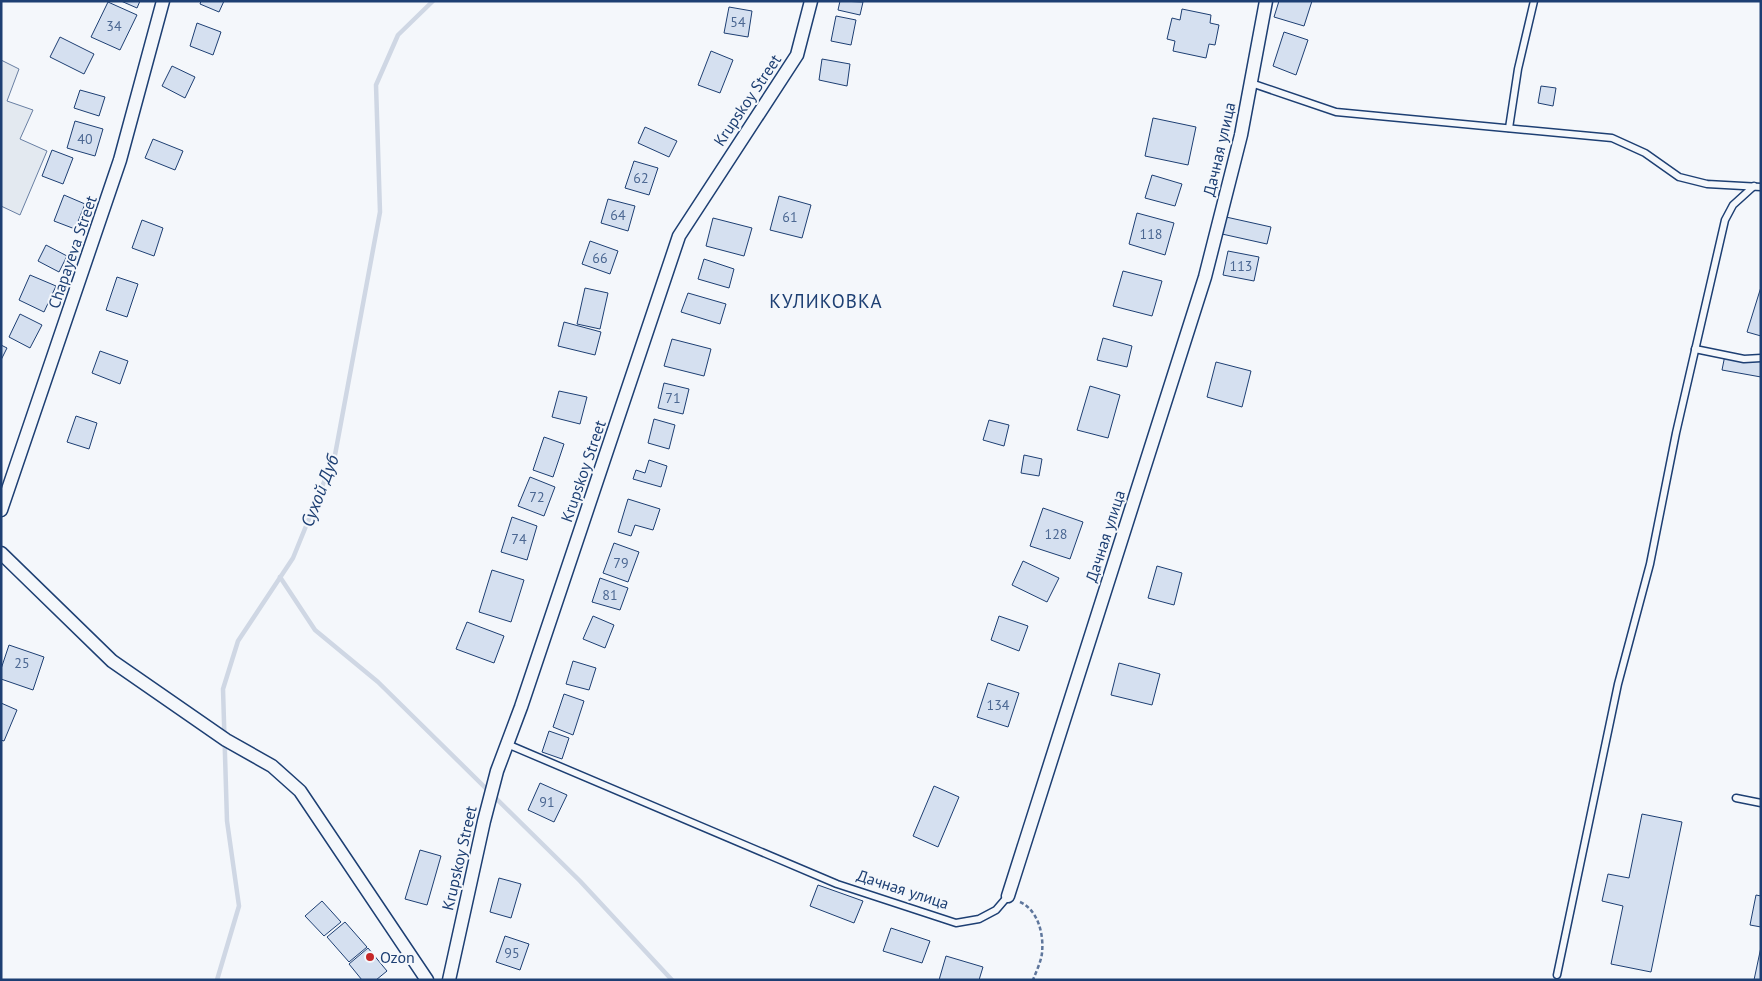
<svg xmlns="http://www.w3.org/2000/svg" width="1762" height="981" font-family="'PT Sans',sans-serif">
  <style>
    .green { fill: #e3e9f0; stroke: #687fa3 }
    .lines { fill: none; stroke-linecap: round; stroke-linejoin: round }
    .stream { stroke: #cfd7e4; stroke-width: 4.5 }
    .building { fill: #d5e0f0; stroke: #1d3f73 }
    .service-casing { stroke: #1d3f73; stroke-width: 9 }
    .minor-casing { stroke: #1d3f73; stroke-width: 15 }
    .path { stroke: #5e769c; stroke-width: 2.5; stroke-dasharray: 4 2.5; stroke-linecap: butt }
    .service { stroke: #f4f7fb; stroke-width: 6 }
    .minor { stroke: #f4f7fb; stroke-width: 12 }
    .poi-dot { fill: #c62828; stroke: #f4f7fb; stroke-width: 2 }
    .labels { text-anchor: middle; stroke-width: 4; stroke-linejoin: round; paint-order: stroke }
    .number-label { font-size: 14px; fill: #4b6792 }
    .street-label { font-size: 16px; fill: #1d3f73; stroke: #f4f7fb }
    .poi-label { font-size: 16px; fill: #1d3f73; stroke: #f4f7fb; text-anchor: start }
    .water-label { font-size: 18px; font-style: italic; fill: #1d3f73; stroke: #f4f7fb }
    .quarter-label { font-size: 19px; letter-spacing: 1px; fill: #1d3f73; stroke: #f4f7fb }
  </style>
  <rect width="100%" height="100%" fill="#f4f7fb"/>
  <polygon class="green" points="1,60 19,69 7,101 33,110 20,139 47,151 20,215 1,206"/>
  <g class="lines">
    <g class="stream">
      <polyline points="280,577 315,630 378,682 580,881 672,980"/>
      <polyline points="217,980 239,906 227,821 223,689 238,641 293,558 335,455 380,212 376,85 398,35 433,1"/>
    </g>
  </g>
  <g class="building">
    <polygon points="121,1 140,1 137,8"/>
    <polygon points="201,1 224,1 219,12 200,4"/>
    <polygon points="840,1 863,2 860,15 838,10"/>
    <polygon points="1279,1 1312,1 1304,26 1274,17"/>
    <polygon points="108,2 137,15 120,50 91,37"/>
    <polygon points="729,7 752,11 748,37 724,33"/>
    <polygon points="1182,9 1211,15 1210,23 1219,25 1215,45 1209,44 1206,58 1173,51 1175,41 1167,39 1172,18 1180,20"/>
    <polygon points="836,16 856,20 851,45 831,41"/>
    <polygon points="197,23 221,32 213,55 190,46"/>
    <polygon points="1284,32 1308,40 1296,75 1273,66"/>
    <polygon points="60,37 94,54 84,74 50,57"/>
    <polygon points="711,51 733,60 720,93 698,85"/>
    <polygon points="822,59 850,64 847,86 819,80"/>
    <polygon points="172,66 195,77 185,98 162,86"/>
    <polygon points="1541,86 1556,88 1553,106 1538,103"/>
    <polygon points="80,90 105,97 99,116 74,108"/>
    <polygon points="1153,118 1196,127 1188,165 1145,156"/>
    <polygon points="75,121 103,129 95,156 67,148"/>
    <polygon points="645,127 677,141 669,157 638,143"/>
    <polygon points="153,139 183,151 175,170 145,158"/>
    <polygon points="52,150 73,158 63,184 42,176"/>
    <polygon points="634,161 658,168 649,195 625,188"/>
    <polygon points="1152,175 1182,184 1175,206 1145,198"/>
    <polygon points="64,195 85,204 75,229 54,221"/>
    <polygon points="779,196 811,205 802,238 770,230"/>
    <polygon points="608,199 635,206 628,231 601,223"/>
    <polygon points="1137,213 1174,223 1165,255 1129,244"/>
    <polygon points="1226,217 1271,227 1267,244 1222,234"/>
    <polygon points="713,218 752,228 744,256 706,246"/>
    <polygon points="142,220 163,228 154,256 132,248"/>
    <polygon points="590,241 618,251 610,274 582,264"/>
    <polygon points="46,245 67,256 59,272 38,261"/>
    <polygon points="1228,251 1259,257 1254,281 1223,275"/>
    <polygon points="704,259 734,269 729,288 698,279"/>
    <polygon points="1123,271 1162,281 1152,316 1113,306"/>
    <polygon points="30,275 56,286 44,312 19,300"/>
    <polygon points="117,277 138,284 127,317 106,310"/>
    <polygon points="1761,287 1761,336 1747,332"/>
    <polygon points="585,288 608,293 600,329 577,324"/>
    <polygon points="688,293 726,304 720,324 681,312"/>
    <polygon points="20,314 42,325 30,348 9,337"/>
    <polygon points="564,322 601,332 595,355 558,346"/>
    <polygon points="1103,338 1132,346 1127,367 1097,360"/>
    <polygon points="672,339 711,349 704,376 664,366"/>
    <polygon points="1,345 7,348 1,360"/>
    <polygon points="100,351 128,361 120,384 92,373"/>
    <polygon points="1725,355 1761,361 1761,377 1722,370"/>
    <polygon points="1216,362 1251,371 1242,407 1207,397"/>
    <polygon points="664,383 689,389 683,414 658,408"/>
    <polygon points="1090,386 1120,395 1108,438 1077,430"/>
    <polygon points="559,391 587,397 580,424 552,417"/>
    <polygon points="76,416 97,423 89,449 67,442"/>
    <polygon points="654,419 675,425 669,449 648,443"/>
    <polygon points="989,420 1009,425 1004,446 983,440"/>
    <polygon points="544,437 564,444 553,477 533,470"/>
    <polygon points="1024,455 1042,459 1039,476 1021,473"/>
    <polygon points="649,460 667,466 661,487 633,479 636,470 645,473"/>
    <polygon points="530,477 555,487 544,516 518,506"/>
    <polygon points="628,499 660,509 653,530 635,525 631,536 618,532"/>
    <polygon points="1043,508 1083,522 1070,559 1030,546"/>
    <polygon points="512,517 537,526 527,560 501,552"/>
    <polygon points="614,543 639,552 628,582 603,573"/>
    <polygon points="1023,561 1059,578 1047,602 1012,585"/>
    <polygon points="1157,566 1182,573 1174,605 1148,598"/>
    <polygon points="492,570 524,580 511,622 479,612"/>
    <polygon points="600,578 628,588 620,610 592,602"/>
    <polygon points="593,616 614,625 605,648 583,639"/>
    <polygon points="999,616 1028,626 1019,651 991,640"/>
    <polygon points="467,622 504,636 494,663 456,649"/>
    <polygon points="9,645 44,657 33,690 1,679 1,669"/>
    <polygon points="573,661 596,668 589,690 566,684"/>
    <polygon points="1119,663 1160,674 1152,705 1111,695"/>
    <polygon points="988,683 1019,693 1008,727 977,717"/>
    <polygon points="564,694 584,701 573,735 553,727"/>
    <polygon points="1,703 17,710 4,741 1,740"/>
    <polygon points="549,731 569,738 562,759 542,752"/>
    <polygon points="540,783 567,795 554,822 528,810"/>
    <polygon points="934,786 959,797 938,847 913,836"/>
    <polygon points="1642,814 1682,822 1651,972 1611,964 1623,906 1602,901 1608,874 1629,878"/>
    <polygon points="420,850 441,856 427,905 405,899"/>
    <polygon points="499,878 521,884 511,918 490,912"/>
    <polygon points="818,885 863,901 854,923 810,906"/>
    <polygon points="1756,895 1761,896 1761,927 1750,925"/>
    <polygon points="322,901 341,922 324,936 305,916"/>
    <polygon points="345,922 367,947 349,962 327,937"/>
    <polygon points="891,928 930,941 922,963 883,951"/>
    <polygon points="505,936 529,944 520,970 496,962"/>
    <polygon points="1761,947 1761,980 1754,980"/>
    <polygon points="368,948 387,971 376,980 362,980 349,964"/>
    <polygon points="946,956 983,967 979,980 939,980"/>
  </g>
  <g class="lines">
    <defs>
      <g id="service">
        <polyline points="1251,83 1336,112 1612,138 1645,153 1679,177 1707,184 1761,187"/>
        <polyline points="1509,128 1518,69 1534,1"/>
        <polyline points="1695,349 1744,359 1761,358"/>
        <polyline points="507,744 837,884 956,923 979,919 996,910 1008,896"/>
        <polyline points="1736,798 1761,803"/>
        <polyline points="1557,975 1618,684 1650,564 1676,433 1725,220 1733,205 1754,186"/>
      </g>
      <g id="minor">
        <polyline points="1,510 120,160 163,1"/>
        <polyline points="1,553 112,661 226,740 272,766 300,791 427,980"/>
        <polyline points="1008,896 1205,277 1241,135 1266,1"/>
        <polyline points="449,980 484,821 497,771 521,707 679,236 797,55 811,1"/>
      </g>
    </defs>
    <use href="#service" class="service-casing"/>
    <use href="#minor" class="minor-casing"/>
    <path class="path" d="M1020 902C1038 910 1044 934 1042 953 1041 962 1036 972 1033 980"/>
    <use href="#service" class="service"/>
    <use href="#minor" class="minor"/>
  </g>
  <circle class="poi-dot" cx="370" cy="957" r="5"/>
  <g class="labels">
    <g class="number-label">
      <text x="738" y="27">54</text>
      <text x="114" y="31">34</text>
      <text x="85" y="144">40</text>
      <text x="641" y="183">62</text>
      <text x="618" y="220">64</text>
      <text x="790" y="222">61</text>
      <text x="1151" y="239">118</text>
      <text x="600" y="263">66</text>
      <text x="1241" y="271">113</text>
      <text x="673" y="403">71</text>
      <text x="537" y="502">72</text>
      <text x="1056" y="539">128</text>
      <text x="519" y="544">74</text>
      <text x="621" y="568">79</text>
      <text x="610" y="600">81</text>
      <text x="22" y="668">25</text>
      <text x="998" y="710">134</text>
      <text x="547" y="807">91</text>
      <text x="512" y="958">95</text>
    </g>
    <g class="street-label">
      <text transform="translate(747 100) rotate(-56)" y="6">Krupskoy Street</text>
      <text transform="translate(1219 149) rotate(-77)" y="6">Дачная улица</text>
      <text transform="translate(72 252) rotate(-71)" y="6">Chapayeva Street</text>
      <text transform="translate(583 471) rotate(-71)" y="6">Krupskoy Street</text>
      <text transform="translate(1105 536) rotate(-72)" y="6">Дачная улица</text>
      <text transform="translate(459 858) rotate(-77)" y="6">Krupskoy Street</text>
      <text transform="translate(903 889) rotate(18)" y="6">Дачная улица</text>
    </g>
    <g class="poi-label">
      <text x="380" y="963">Ozon</text>
    </g>
    <g class="water-label">
      <text transform="translate(320 491) rotate(-69)" y="6">Сухой Дуб</text>
    </g>
    <g class="quarter-label">
      <text x="826" y="308">КУЛИКОВКА</text>
    </g>
  </g>
  <rect width="1762" height="981" fill="none" stroke="#1d3f73" stroke-width="5"/>
</svg>
